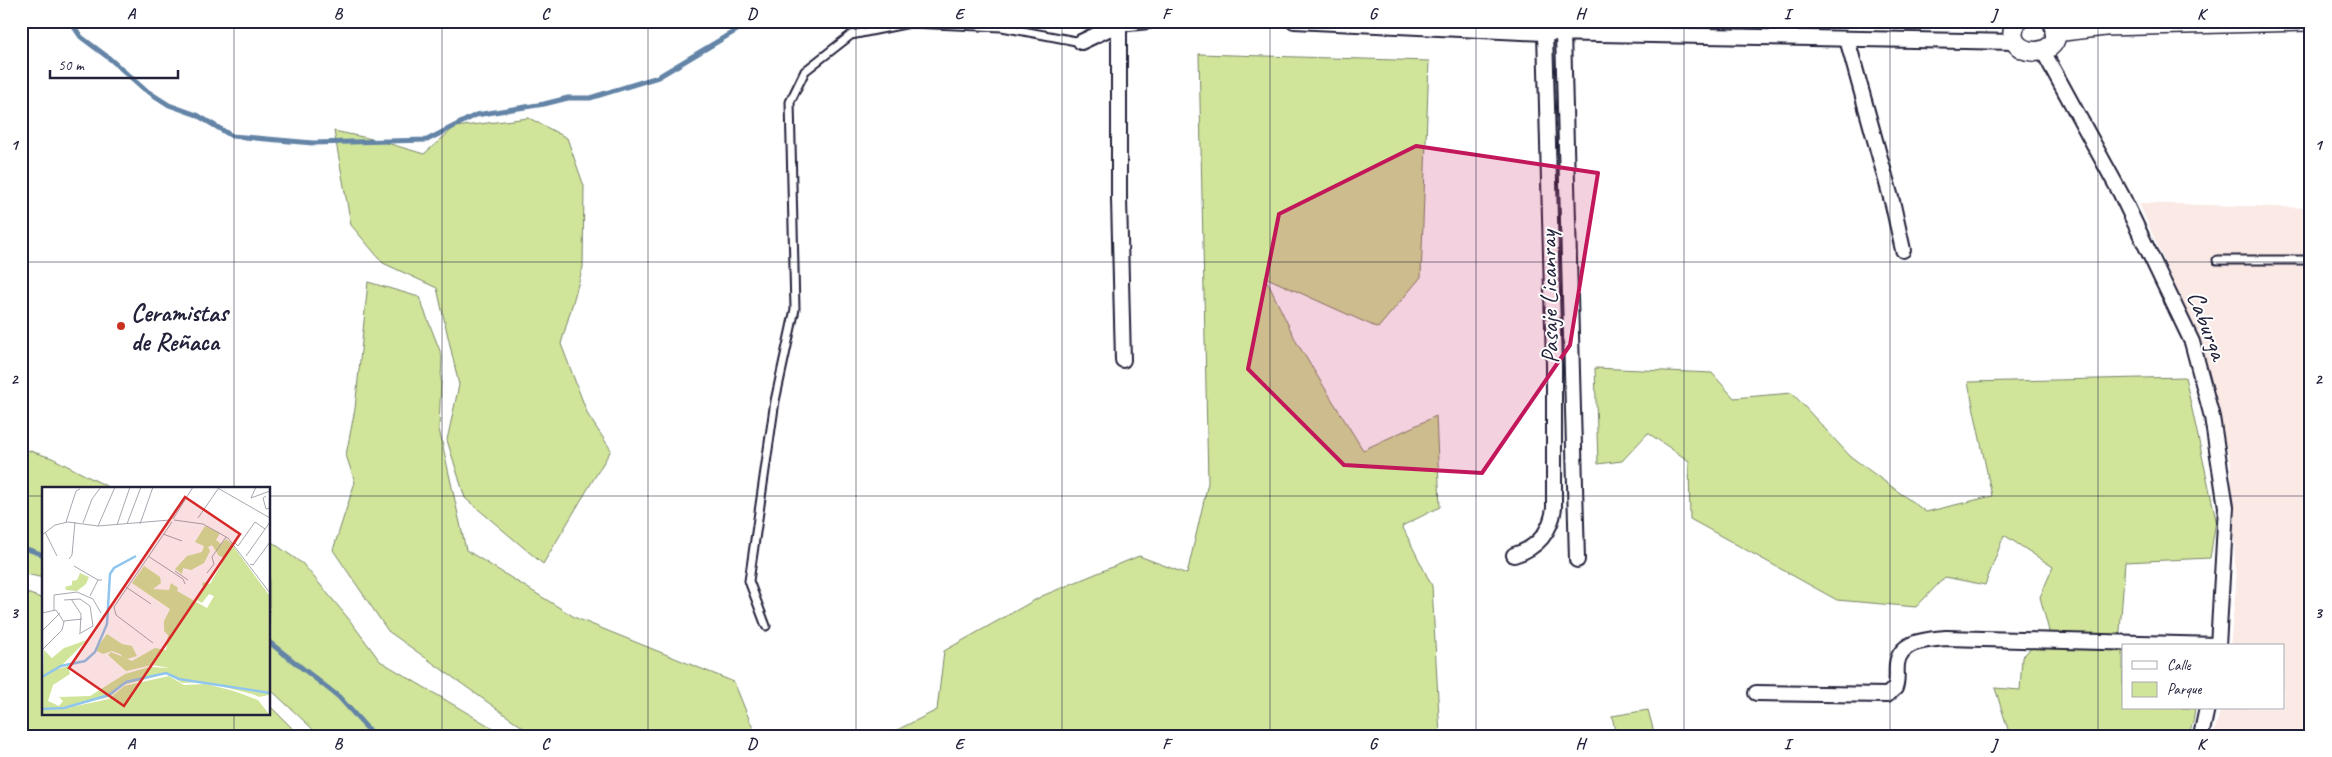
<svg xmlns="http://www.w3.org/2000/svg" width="2332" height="757" font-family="Caveat,sans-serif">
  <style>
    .built { fill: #fae9e5 }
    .green { fill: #d0e59a; stroke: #79846a }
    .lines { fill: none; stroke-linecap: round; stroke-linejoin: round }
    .stream { stroke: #6484a6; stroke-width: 5 }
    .lane-casing { stroke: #22223b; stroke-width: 11 }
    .street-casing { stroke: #22223b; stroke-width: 18 }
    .secondary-casing { stroke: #22223b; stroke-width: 22 }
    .lane { stroke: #fff; stroke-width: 7 }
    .street { stroke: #fff; stroke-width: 14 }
    .secondary { stroke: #fff; stroke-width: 19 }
    .marked { fill: #c2185b; fill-opacity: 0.2; stroke: #c2185b; stroke-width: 4; stroke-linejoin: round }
    .grid { fill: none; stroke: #22223b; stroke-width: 1; stroke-opacity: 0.55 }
    .poi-dot { fill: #c8321e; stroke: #fff; stroke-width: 2 }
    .labels { text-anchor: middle; stroke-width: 4; stroke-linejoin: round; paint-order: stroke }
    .street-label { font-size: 25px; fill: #22223b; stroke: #fff }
    .poi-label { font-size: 25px; font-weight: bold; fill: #22223b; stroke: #fff; text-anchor: start }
    .inset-river { fill: none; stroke: #90c5ee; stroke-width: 2.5 }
    .inset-road { fill: none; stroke: #a7a7b1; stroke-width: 1 }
    .view { fill: #d62828; fill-opacity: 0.15; stroke: #d62828; stroke-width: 2.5 }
    .inset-edge { fill: none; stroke: #22223b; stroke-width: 2.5 }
    .neatline { fill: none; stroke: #22223b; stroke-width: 2 }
    .grid-label { font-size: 16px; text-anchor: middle; font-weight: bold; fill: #22223b }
  </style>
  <rect width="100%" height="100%" fill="#fff"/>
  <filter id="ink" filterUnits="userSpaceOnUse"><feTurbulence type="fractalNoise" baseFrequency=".02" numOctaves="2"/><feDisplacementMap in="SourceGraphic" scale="10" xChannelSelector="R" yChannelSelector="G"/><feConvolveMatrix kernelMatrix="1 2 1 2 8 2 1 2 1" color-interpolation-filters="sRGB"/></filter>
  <g filter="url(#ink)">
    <polygon class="built" points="2139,203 2311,208 2311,736 2213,736 2221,708 2283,708 2283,646 2230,646 2236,588 2231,463 2194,329"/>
    <g class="green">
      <polygon points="1199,54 1429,61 1421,277 1378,328 1265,277 1297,343 1363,450 1436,416 1440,507 1402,526 1432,586 1440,736 885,736 937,710 944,651 1042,596 1139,556 1187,574 1208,483"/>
      <polygon points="529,118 567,138 584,186 583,267 561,344 588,415 611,450 543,564 465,498 447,440 459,385 437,288 383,263 351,225 334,131 377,140 424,154 455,127"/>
      <polygon points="368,282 419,297 442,356 439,429 466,550 576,618 734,682 756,736 535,736 388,631 333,550 355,482 346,455 355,409"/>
      <polygon points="1595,368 1712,373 1734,398 1792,393 1850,456 1926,512 1992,496 1968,382 2185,377 2216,520 2210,558 2125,562 2119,644 2123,646 2123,708 2195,708 2193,722 2188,736 2010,736 1995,688 2020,690 2022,657 2049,631 2040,597 2053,567 2004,535 1985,585 1945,577 1916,607 1837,600 1690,519 1689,461 1648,433 1622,461 1598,464"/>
      <polygon points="21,448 52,458 110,488 44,488 44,578 21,573"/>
      <polygon points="269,540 303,564 348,618 380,661 506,736 320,736 269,688"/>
      <polygon points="21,591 44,599 44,713 269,713 269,705 300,736 21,736"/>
      <polygon points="1648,710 1655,736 1616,736 1612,716"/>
    </g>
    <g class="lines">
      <g class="stream">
        <polyline points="70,21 81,37 109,58 144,89 169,105 197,115 232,136 313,143 427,140 476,115 544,104 568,98 590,98 658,77 752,21"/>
        <polyline points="21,547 44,555"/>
        <polyline points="269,642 339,697 374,736"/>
      </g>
      <defs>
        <g id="lane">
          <polyline points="2217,260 2311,260"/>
          <polyline points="766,626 749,581 775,401 795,309 790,102 805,71 851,35 910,23 1002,27 1081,42"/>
        </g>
        <g id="street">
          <polyline points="1294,21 1545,33 2016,42"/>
          <polyline points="1119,24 1119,199 1123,360"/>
          <polyline points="1563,33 1577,560"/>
          <polyline points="1847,39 1893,205 1903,250"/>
          <polyline points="1081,42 1119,24 1149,21"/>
          <polyline points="2043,51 2121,194 2192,342 2212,417 2226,507 2218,646"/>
          <path d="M1514 555C1537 548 1551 532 1554 508V365L1545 33"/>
          <path d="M1756 693 1887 695 1895 688C1898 680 1896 672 1897 664 1900 640 1928 640 1946 638L2218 645"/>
          <polyline points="2201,736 2207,708"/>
        </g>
        <g id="secondary">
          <path d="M2017 21C1995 60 2073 63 2052 21"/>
          <polyline points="2055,32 2105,26 2307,21"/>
        </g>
      </defs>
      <use href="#lane" class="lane-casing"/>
      <use href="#street" class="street-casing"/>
      <use href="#secondary" class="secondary-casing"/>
      <use href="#lane" class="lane"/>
      <use href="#street" class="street"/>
      <use href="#secondary" class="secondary"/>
    </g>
  </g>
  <path class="marked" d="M1416 146 1598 173 1570 345 1482 473 1344 465 1248 369 1279 214Z"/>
  <path class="grid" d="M234 21V488M442 21V736M648 21V736M856 21V736M1062 21V736M1270 21V736M1476 21V736M1684 21V736M1890 21V736M2098 21V736M21 262H2311M21 496H44M269 496H2311M234 713V736"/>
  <circle class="poi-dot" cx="121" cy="326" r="5"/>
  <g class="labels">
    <g class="street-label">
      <text transform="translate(1548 297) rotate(-91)" y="9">Pasaje Licanray</text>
      <text transform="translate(2208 325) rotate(69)" y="9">Caburga</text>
    </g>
    <g class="poi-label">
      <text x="131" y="321">Ceramistas<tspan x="131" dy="29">de Reñaca</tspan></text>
    </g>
  </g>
  <g transform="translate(42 487)">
    <rect width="228" height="228" fill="#fff"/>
    <path d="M163 39 178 46 174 53 179 57 184 52 189 56 227 108V208L217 210 210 207 163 195 140 196 128 188 124 187 81 198 68 210 35 217 34 219 67 212 82 199 127 189 142 198 164 197 192 204 216 213 227 227H0L2 163 10 171 22 161 45 153 16 182 26 179 28 187 11 198 6 214 17 219 21 214 17 210 48 209 83 187 107 180 128 181 110 178 84 184 66 168 69 165 81 170 78 167 70 164 61 167 53 163 65 147 80 157 90 159 95 169 85 172 90 174 113 161 124 163 126 148 122 144V134L128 122 90 96 102 79 118 90 119 96 111 102 127 103 129 96 136 101 135 104 165 121 172 109 167 107 160 116 155 113 163 100 160 98 161 95 168 97 183 71 177 69 170 58 166 60 168 64 162 76 149 83 141 81 140 87 133 82 145 69 160 65 162 59 153 55ZM38 86 47 90 44 97 35 104 24 103 23 100 30 98V94L35 93Z" fill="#d0e59a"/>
    <path class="inset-river" d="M0 190 19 179 43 174 53 165 65 137 68 87 72 81 94 69M0 222 22 221 67 208 84 195 124 186 137 192 228 206"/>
    <path class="inset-road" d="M174 0 228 31M214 0 209 11 228 4M224 9 221 11 224 22 228 21M156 31 176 2M131 32 151 0M132 33 161 37 186 51 228 106M24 35 34 4 38 2M41 36 50 12 59 0M85 37 99 0M98 37 111 0M75 38 88 0M56 39 73 0M3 45 15 69M121 47 140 54M0 48 13 38 26 35 56 39 128 33M193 56 196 59 213 35 223 42M106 69 141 92 143 97M204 69 228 35M27 72 30 68 33 35M208 77 211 78 228 55M32 79 56 93M133 84 146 93M165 86 172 77 170 70 184 50M84 100 109 117M48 109 56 93H60M29 112 39 127 38 146M22 113 38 112 48 119 51 139 37 147M12 123V108L35 105 51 112 59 126M0 126 14 123 22 135 20 143 0 163M22 134 40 132M0 144 18 126M111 156 74 128 72 120 130 35"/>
    <path class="view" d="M143 10 198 47 82 219 27 181Z"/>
    <rect width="228" height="228" class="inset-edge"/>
  </g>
  <rect width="2332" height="757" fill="none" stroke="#fff" stroke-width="55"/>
  <rect x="2122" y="644" width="162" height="65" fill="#ffffff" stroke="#a7a7b1"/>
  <rect x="2132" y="661" width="25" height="8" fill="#ffffff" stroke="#a7a7b1"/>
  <text x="2167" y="670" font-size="15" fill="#22223b">Calle</text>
  <rect x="2132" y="682" width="25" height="15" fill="#d0e59a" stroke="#a7a7b1"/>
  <text x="2167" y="694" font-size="15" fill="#22223b">Parque</text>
  <path d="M50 70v8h128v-8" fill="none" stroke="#22223b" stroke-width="2.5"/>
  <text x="58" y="70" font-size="15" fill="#22223b" stroke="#ffffff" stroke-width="4" paint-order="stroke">50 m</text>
  <rect x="28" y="28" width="2276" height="702" class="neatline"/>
  <g class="grid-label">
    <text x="131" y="19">A</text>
    <text x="338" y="19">B</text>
    <text x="545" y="19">C</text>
    <text x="752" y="19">D</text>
    <text x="959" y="19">E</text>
    <text x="1166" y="19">F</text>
    <text x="1373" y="19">G</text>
    <text x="1580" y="19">H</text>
    <text x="1787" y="19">I</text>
    <text x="1994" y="19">J</text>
    <text x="2201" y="19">K</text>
    <text x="14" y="150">1</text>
    <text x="2318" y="150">1</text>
    <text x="14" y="384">2</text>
    <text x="2318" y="384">2</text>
    <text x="14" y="618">3</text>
    <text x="2318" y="618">3</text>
    <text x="131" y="749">A</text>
    <text x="338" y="749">B</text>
    <text x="545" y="749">C</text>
    <text x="752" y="749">D</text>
    <text x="959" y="749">E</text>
    <text x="1166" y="749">F</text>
    <text x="1373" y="749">G</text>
    <text x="1580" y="749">H</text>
    <text x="1787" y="749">I</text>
    <text x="1994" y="749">J</text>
    <text x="2201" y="749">K</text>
  </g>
</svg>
